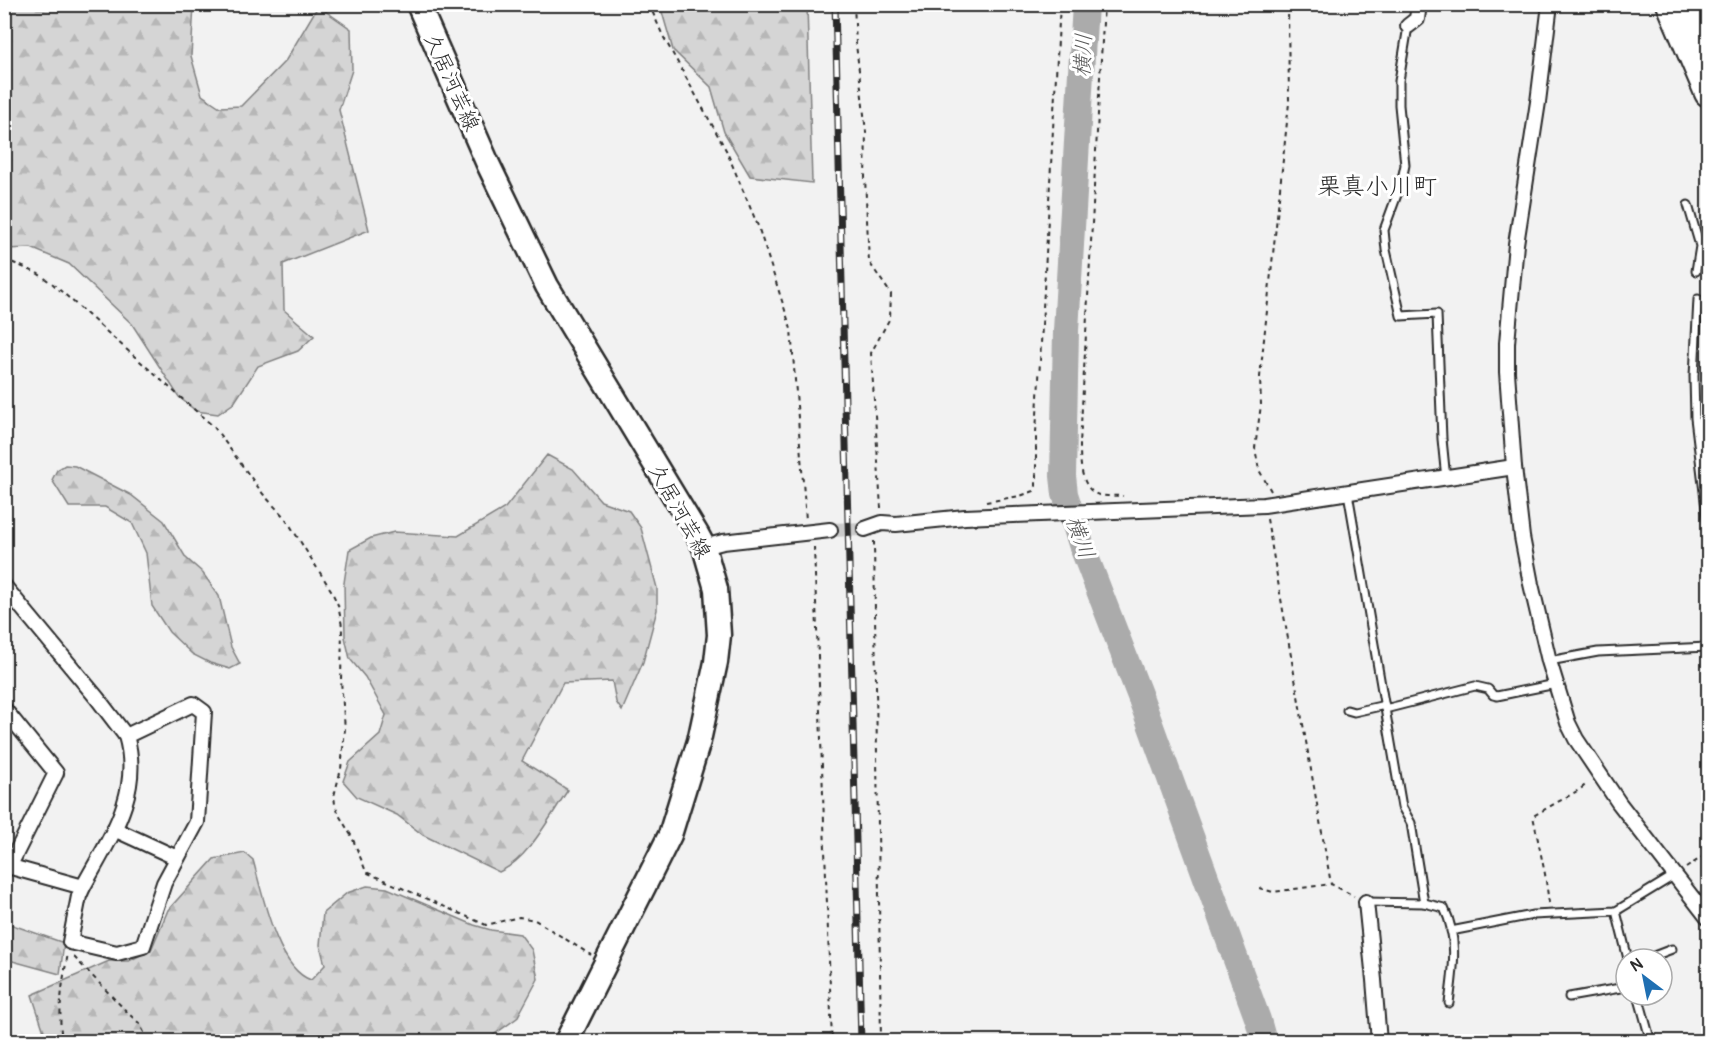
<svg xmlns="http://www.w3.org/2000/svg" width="1713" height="1046" font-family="Pangolin,'Klee One',sans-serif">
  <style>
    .forest { fill: url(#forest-firs); stroke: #808080; stroke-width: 1.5 }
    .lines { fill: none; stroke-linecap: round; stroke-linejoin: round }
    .river { stroke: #ababab; stroke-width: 26 }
    .street-tunnel { stroke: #cacaca; stroke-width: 14; stroke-dasharray: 14 7; stroke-linecap: butt }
    .lane-casing { stroke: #2b2b2b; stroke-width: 11 }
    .street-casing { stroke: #2b2b2b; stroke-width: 18 }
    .primary-casing { stroke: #2b2b2b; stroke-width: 27 }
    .highway-casing { stroke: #2b2b2b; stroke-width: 30 }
    .path { stroke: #2b2b2b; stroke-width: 2; stroke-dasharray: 4.5 4.5; stroke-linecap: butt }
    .lane { stroke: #fff; stroke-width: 7 }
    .street { stroke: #fff; stroke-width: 14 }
    .primary { stroke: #fff; stroke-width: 22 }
    .highway { stroke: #fff; stroke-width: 26 }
    .rail-casing { stroke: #2b2b2b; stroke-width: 7 }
    .rail { stroke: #fff; stroke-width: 4.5; stroke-dasharray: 14; stroke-linecap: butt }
    .labels { text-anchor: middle; stroke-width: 6; stroke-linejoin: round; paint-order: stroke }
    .street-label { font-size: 21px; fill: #2b2b2b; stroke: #fff }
    .water-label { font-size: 22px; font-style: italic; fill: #585858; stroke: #fff }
    .quarter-label { font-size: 24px; fill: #2b2b2b; stroke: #fff }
  </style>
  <defs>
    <pattern id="forest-firs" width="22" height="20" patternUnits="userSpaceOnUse" patternTransform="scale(1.5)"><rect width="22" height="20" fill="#d5d5d5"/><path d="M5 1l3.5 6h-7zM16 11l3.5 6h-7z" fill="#b7b7b7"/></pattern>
  </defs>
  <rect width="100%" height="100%" fill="#f2f2f2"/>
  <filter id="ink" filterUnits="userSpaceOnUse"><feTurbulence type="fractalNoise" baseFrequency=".0167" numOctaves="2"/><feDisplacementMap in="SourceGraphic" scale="12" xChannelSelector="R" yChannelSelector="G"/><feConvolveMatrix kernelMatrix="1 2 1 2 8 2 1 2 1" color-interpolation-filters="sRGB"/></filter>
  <g filter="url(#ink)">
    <g class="forest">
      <polygon points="5,4 194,5 191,56 202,95 220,107 241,106 286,60 318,6 351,29 352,70 339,110 369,230 283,264 284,310 314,336 298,351 258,366 234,403 218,414 196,411 179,397 132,324 69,264 31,248 5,249 4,65 9,60 5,40"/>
      <polygon points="660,5 807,5 812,183 750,176 724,132 711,87 673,50"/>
      <path d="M547 455 573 469 601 501 629 511 641 528 657 588V610L643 662 622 711 616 702 612 681 563 683 522 761 568 790C550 816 529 859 499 872L423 835 397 815 357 797 343 781 350 762 380 735 386 715 365 677 350 659 345 637 344 583 349 550 371 538 394 532 458 536 505 508Z"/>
      <polygon points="65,465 75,466 131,495 164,521 186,558 202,572 219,596 231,647 240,664 230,669 210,663 192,654 169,632 152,606 146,553 132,523 105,507 69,507 52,480 57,470"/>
      <path d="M245 853 253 860C262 892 277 969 311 980L325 965 320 945 323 913 347 893 367 886 387 888 474 925 491 930 520 934 532 950 538 979 517 1018 485 1041H47L32 995 109 961H129L151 950 168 910 214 859Z"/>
      <polygon points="4,922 64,943 60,974 5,959"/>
    </g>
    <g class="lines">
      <polyline class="river" points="1085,4 1066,331 1063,476 1065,494 1081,544 1141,699 1258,1020 1264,1042"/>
      <polyline class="street-tunnel" points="830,530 865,529"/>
      <defs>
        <g id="lane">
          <polyline points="1408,26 1399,81 1399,105 1405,165 1401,184 1384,230 1386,250 1401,316 1437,314 1442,439 1446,479"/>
          <polyline points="1688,205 1700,246 1696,271"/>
          <polyline points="1698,299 1694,376 1695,418 1708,525"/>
          <polyline points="1348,493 1402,807 1411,823 1424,903"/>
          <polyline points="1549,661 1598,652 1708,647"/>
          <polyline points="1385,709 1475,686 1488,689 1493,695 1497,696 1556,684"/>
          <polyline points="1347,710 1354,712 1385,705"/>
          <path d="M1366 902 1424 903 1444 908C1459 938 1453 972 1449 1003"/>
          <polyline points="1616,911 1628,959"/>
          <polyline points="1451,931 1533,915 1616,911 1675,875"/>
          <polyline points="1646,959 1672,949"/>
          <polyline points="1638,995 1651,1042"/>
          <polyline points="1569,997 1626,987"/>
          <polyline points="1480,1042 1480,1038"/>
        </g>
        <g id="street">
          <polyline points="1550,4 1538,102 1516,244 1507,343 1507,372 1514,467 1522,537 1531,584 1549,661 1568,723 1576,739 1619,803 1708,918"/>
          <polyline points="1408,26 1417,19 1419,4"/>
          <polyline points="865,529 882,523 896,524 965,517 1264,505 1514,467"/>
          <polyline points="704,547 723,542 830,530"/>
          <polyline points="4,586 97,698 126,736 193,704 204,712 197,822 164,883 143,946 117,953 70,942 79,896 83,887 4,865"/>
          <polyline points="4,709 56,773 9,867"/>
          <polyline points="114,829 177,858"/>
          <path d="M83 887C109 839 143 793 126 736"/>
          <polyline points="1366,902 1374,980 1379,1042"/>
        </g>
        <polyline id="primary" points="418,4 488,164 547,286 697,534 704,547 716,589 719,635 716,662 699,741 670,835 566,1042"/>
        <g id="highway">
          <polyline points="1670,4 1708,93"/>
          <polyline points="1694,4 1708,39"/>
        </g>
      </defs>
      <use href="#lane" class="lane-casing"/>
      <use href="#street" class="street-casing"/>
      <use href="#primary" class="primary-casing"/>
      <use href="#highway" class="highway-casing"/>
      <g class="path">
        <polyline points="649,4 663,36 726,150 758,226 791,329 806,520"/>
        <polyline points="854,4 856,44 866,132 865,177 869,262 891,294 890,318 871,353 881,508"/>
        <path d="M1104 4 1080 444C1080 460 1080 489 1099 495 1106 497 1116 495 1123 496"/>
        <polyline points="4,259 37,273 53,284 214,427 263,494 286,519 331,590 338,605 342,626 341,681 345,729 341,769 334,796 335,804 339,815 352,837 365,869 368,873 486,925 519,917 535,920 591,955"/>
        <polyline points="1271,491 1259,470 1255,448 1261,405 1260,377 1289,103 1288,4"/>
        <polyline points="986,502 1020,496 1034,491 1036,486 1036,433 1060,4"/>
        <polyline points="1267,519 1331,884 1354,896"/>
        <polyline points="874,541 881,1042"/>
        <polyline points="814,547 832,1042"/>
        <polyline points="1686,868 1708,853"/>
        <polyline points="1259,888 1273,892 1331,884"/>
        <polyline points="1549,903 1545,874 1533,816 1579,790 1588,783"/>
        <polyline points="74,957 130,1015 139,1023 149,1042"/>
        <path d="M62 1042C58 1012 62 982 68 954"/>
      </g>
      <use href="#lane" class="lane"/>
      <use href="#street" class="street"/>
      <use href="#primary" class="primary"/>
      <use href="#highway" class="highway"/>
      <defs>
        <polyline id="rail" points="835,4 861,1042"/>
      </defs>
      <use href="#rail" class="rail-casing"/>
      <use href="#rail" class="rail"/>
    </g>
  </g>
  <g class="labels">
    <g class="street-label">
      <text transform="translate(452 82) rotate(66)" y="7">久居河芸線</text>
      <text transform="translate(680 511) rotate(61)" y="7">久居河芸線</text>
    </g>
    <g class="water-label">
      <text transform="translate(1082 55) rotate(-87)" y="8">横川</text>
      <text transform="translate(1081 537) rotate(70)" y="8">横川</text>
    </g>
    <g class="quarter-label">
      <text x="1377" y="194">栗真小川町</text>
    </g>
  </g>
  <rect width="1713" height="1046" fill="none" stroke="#fff" stroke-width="24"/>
  <rect x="12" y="12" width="1689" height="1022" fill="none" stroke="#2b2b2b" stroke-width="2" filter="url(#ink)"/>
  <g transform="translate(1644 977) rotate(328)"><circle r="28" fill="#ffffff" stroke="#aaaaaa" stroke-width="1.5"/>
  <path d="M0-4.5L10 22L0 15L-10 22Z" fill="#1f6fb2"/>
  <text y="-9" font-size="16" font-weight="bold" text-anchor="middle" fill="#2b2b2b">N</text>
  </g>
</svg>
